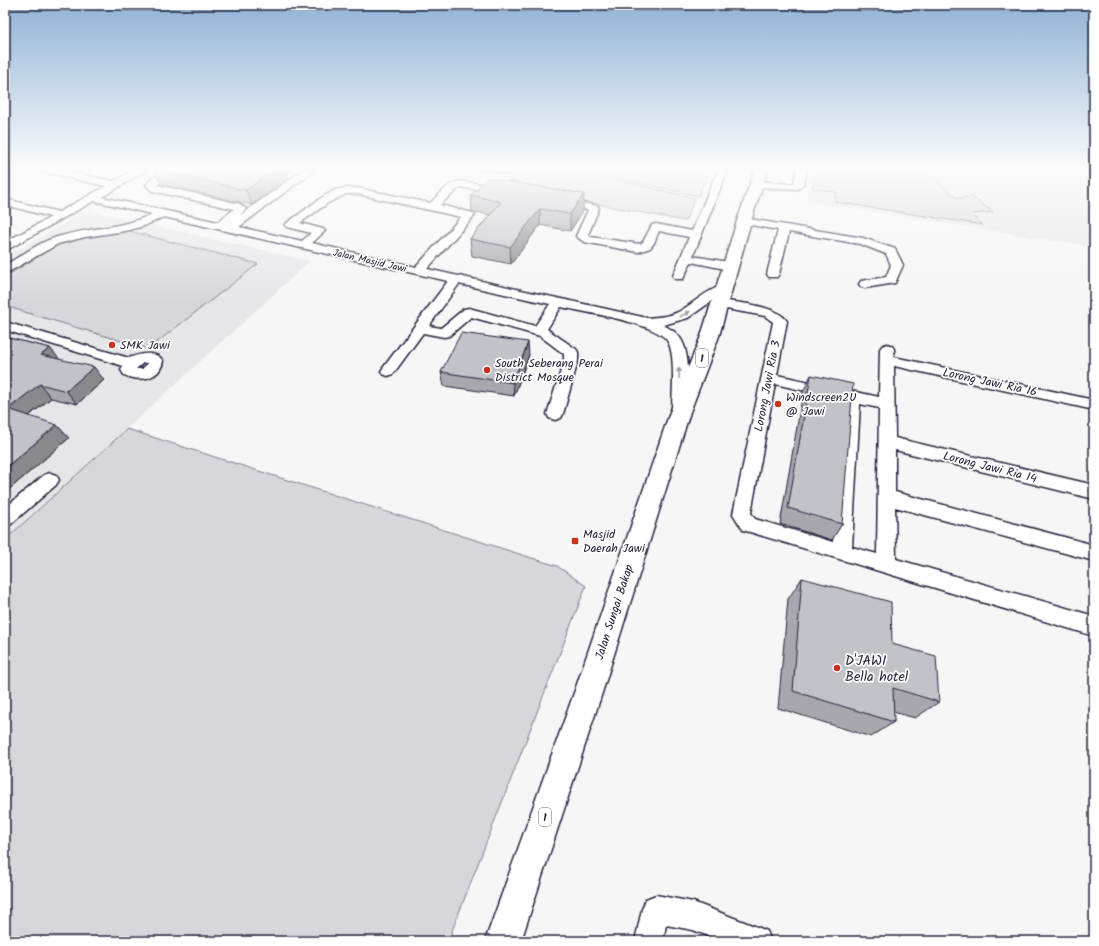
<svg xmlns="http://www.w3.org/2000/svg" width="1099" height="946" font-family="Kalam,sans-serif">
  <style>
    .built { fill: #e6e6e9 }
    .green { fill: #d7d7db; stroke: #7c7c8b }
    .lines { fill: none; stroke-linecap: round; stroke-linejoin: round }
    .minor-casing { stroke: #22223b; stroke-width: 3 }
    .highway-casing { stroke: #22223b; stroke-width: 3 }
    .minor { fill: #fff; fill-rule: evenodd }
    .highway { fill: #fff; fill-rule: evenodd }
    .wall { fill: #a7a7ad; stroke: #22223b }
    .shaded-wall { fill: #88888d; stroke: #22223b }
    .building { fill: #c2c2c9; stroke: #22223b }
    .oneway { fill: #9c9ca7 }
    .poi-dot { fill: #c8321e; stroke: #fff; stroke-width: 1.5 }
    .labels { text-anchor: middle; stroke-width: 3.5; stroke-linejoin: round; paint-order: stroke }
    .far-street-label { font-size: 10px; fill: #22223b; stroke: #fff }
    .shield { fill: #fff; stroke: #646476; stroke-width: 1 }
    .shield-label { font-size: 11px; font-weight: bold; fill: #22223b }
    .poi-label { font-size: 12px; fill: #22223b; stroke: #fff; text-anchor: start }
    .street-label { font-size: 12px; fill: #22223b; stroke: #fff }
    .near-poi-label { font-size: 14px; fill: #22223b; stroke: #fff; text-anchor: start }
  </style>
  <rect width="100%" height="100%" fill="#f6f6f7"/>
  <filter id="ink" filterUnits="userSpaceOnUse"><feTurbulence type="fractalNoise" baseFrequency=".025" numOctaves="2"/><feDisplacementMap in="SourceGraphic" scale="8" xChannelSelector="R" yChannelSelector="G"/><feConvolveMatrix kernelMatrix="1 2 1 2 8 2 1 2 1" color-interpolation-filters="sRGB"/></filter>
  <g filter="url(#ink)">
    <g class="built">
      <polygon points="812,169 1094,169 1094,247 806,201"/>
      <polygon points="87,210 310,261 5,540 5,257"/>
    </g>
    <g class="green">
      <polygon points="521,169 570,169 695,198 685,221 505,186"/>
      <polygon points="580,169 710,169 698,196"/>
      <polygon points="816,169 937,169 926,171 957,198 972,197 993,212 972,214 983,225 835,202 836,192 812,188"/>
      <polygon points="129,231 258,264 148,349 5,306 5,277 55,246 85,236"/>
      <polygon points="127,429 557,566 586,586 448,941 5,941 5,540"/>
    </g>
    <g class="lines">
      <defs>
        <g id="minor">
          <path d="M38 169H58L114 181 136 169H149L102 197 218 222 234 209 152 191 146 185C154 174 167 169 181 169L157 185 240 204 246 209 239 216 304 169H316L239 227 302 241 311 233 287 227 285 225 287 223 321 198 335 190 346 188H357L430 203 450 184 459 181 501 187 505 188 506 190 505 192 501 193 460 187 440 205 473 213 475 215 427 269 647 318C658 317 668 317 678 312 691 306 714 283 728 286L729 289 688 318 663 325C671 329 678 333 682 341 691 358 688 392 688 412L686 416 680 418 674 416 672 412C672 395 676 356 668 342 659 323 583 312 561 307L547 329 576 349 578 352V361L563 414 561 418 555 420 549 418 547 414 564 361V354L540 336 471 317 449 336 444 337 423 333 393 374 388 376 383 374 381 371 383 368 448 281 164 217 144 226 125 231 85 237 58 244 5 274V265C20 257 35 245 51 239 84 227 119 230 152 214L94 201 5 251V242L51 217 5 205V199L59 212 106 186 43 172ZM346 194H357L461 217 416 267 312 243 325 231 323 229 300 223 328 203ZM459 284 550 304 535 326 469 308 464 309 441 328 429 326Z"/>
          <polygon points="718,169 728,169 693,256 734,263 736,266 734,269 730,270 691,262 683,279 675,279 673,276 689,237 659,231 654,243 650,248 638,252 584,242 576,236 588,210 560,205 555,202 560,199 598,206 599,208 588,235 591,237 640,244 643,242 652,225 656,224 692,231"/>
          <polygon points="797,169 807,169 804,183 798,189 757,187 752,184 757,181 792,184 794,182"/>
          <polygon points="744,218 863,238 895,249 903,265 895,283 865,288 861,287 859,284 861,281 886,277 891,265 886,254 860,244 789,232 779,274 777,277 769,277 767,274 778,230 740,223 738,221"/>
          <path d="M720 300C738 303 776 305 787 321L777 375 879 397 880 349 882 346 887 344 892 346 894 349V357L1094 400V410L894 366 895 438 1094 485V499L895 450V492L1094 545V561L895 507 896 559 1094 616V636L743 530 733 514 773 322 765 316 715 307 713 304 715 301ZM775 384 845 400 833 542 755 519 751 513ZM860 404 879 408 877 554 852 547Z"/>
          <path d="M5 322 129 358C139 354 156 350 163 361 160 380 138 382 124 375L121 370 123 366 5 330ZM143 363H148L142 369H136Z"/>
          <polygon points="50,473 56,475 59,480 56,485 11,524 5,526 5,508 44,475"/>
          <polygon points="656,895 693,902 757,927 767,931 771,941 722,941 693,930 666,925 663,941 635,941 642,909 646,899"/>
        </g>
        <polygon id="highway" points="755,169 768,169 751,221 719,336 690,412 602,693 521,941 485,941 574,693 670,412 701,336 737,221"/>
      </defs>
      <use href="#minor" class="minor-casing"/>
      <use href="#highway" class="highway-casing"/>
      <use href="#minor" class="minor"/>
      <use href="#highway" class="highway"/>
    </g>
    <g class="wall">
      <polygon points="153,169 284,176 286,180 252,205 161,184"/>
      <polygon points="415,169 424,169 422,171"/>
      <polygon points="474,169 516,169 509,176"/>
      <polygon points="471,195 583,211 570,231 540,225 511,264 472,256 470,239 490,215 472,211"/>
      <polygon points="5,337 50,348 58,359 104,380 77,404 51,398 29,416 69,438 5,493"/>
      <polygon points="529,355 514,396 444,386 441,372"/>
      <polygon points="811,375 842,524 832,540 780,524 803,392"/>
      <polygon points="802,578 892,644 939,702 915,718 893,712 894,722 871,737 778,708 788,599"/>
    </g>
    <g class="shaded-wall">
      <polygon points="275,169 294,169 284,176 286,180 252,205 246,190"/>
      <polygon points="509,169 516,169 509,176"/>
      <polygon points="584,194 583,211 570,231 570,214"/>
      <polygon points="540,209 540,225 511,264 510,247"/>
      <polygon points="528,342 529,355 514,396 513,383"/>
      <polygon points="50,348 61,361 41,355"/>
      <polygon points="94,367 104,380 77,404 66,391"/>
      <polygon points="40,384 51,398 21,422 8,409"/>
      <polygon points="57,425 69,438 5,493 5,468"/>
    </g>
    <g class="building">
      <polygon points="153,169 275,169 246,190"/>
      <polygon points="487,178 584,194 570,214 540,209 510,247 470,239 501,202 471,195"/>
      <polygon points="461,333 528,342 513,383 441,372"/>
      <polygon points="5,337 50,348 41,355 94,367 66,391 40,384 8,409 57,425 5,468"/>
      <polygon points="811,375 853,384 842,524 788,508"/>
      <polygon points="802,578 891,602 892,644 936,656 939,702 893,688 894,722 793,691"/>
    </g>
    <defs><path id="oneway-solid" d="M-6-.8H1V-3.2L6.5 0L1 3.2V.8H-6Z"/></defs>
    <g class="oneway">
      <use href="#oneway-solid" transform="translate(685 314) rotate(-27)"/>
      <use href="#oneway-solid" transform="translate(679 373) rotate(-91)"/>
    </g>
  </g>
  <linearGradient id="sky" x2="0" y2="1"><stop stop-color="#91b2d4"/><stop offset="0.56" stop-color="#fbfbfb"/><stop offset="1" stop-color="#fbfbfb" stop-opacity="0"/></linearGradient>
  <rect width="1099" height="302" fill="url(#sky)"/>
  <g class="poi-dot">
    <circle cx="112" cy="345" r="4"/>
    <circle cx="487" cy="370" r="4"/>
    <circle cx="778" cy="404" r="4"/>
    <rect x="571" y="537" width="8" height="8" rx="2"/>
    <circle cx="837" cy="668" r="4"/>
  </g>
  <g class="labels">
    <g class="far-street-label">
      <text transform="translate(370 260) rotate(13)" y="4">Jalan Masjid Jawi</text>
    </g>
    <g class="shield">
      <rect x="696" y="349" width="12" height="18" rx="3"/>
      <rect x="539" y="808" width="12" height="18" rx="3"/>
    </g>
    <g class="shield-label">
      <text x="702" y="362">1</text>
      <text x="545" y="821">1</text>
    </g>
    <g class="poi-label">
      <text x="120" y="349">SMK Jawi</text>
      <text x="495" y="367">South Seberang Perai<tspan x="495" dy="14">District Mosque</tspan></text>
      <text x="786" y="401">Windscreen2U<tspan x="786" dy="14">@ Jawi</tspan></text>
      <text x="583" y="538">Masjid<tspan x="583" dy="14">Daerah Jawi</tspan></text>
    </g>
    <g class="street-label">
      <text transform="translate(990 382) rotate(12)" y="4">Lorong Jawi Ria 16</text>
      <text transform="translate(767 386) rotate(-79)" y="4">Lorong Jawi Ria 3</text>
      <text transform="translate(990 467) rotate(14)" y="4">Lorong Jawi Ria 14</text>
      <text transform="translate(614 612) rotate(-72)" y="4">Jalan Sungai Bakap</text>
    </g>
    <g class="near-poi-label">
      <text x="845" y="665">D'JAWI<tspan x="845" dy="16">Bella hotel</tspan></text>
    </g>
  </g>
  <rect width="1099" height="946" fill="none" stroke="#fff" stroke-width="20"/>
  <rect x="10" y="10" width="1079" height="926" fill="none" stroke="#22223b" stroke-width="1.5" filter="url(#ink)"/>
</svg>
